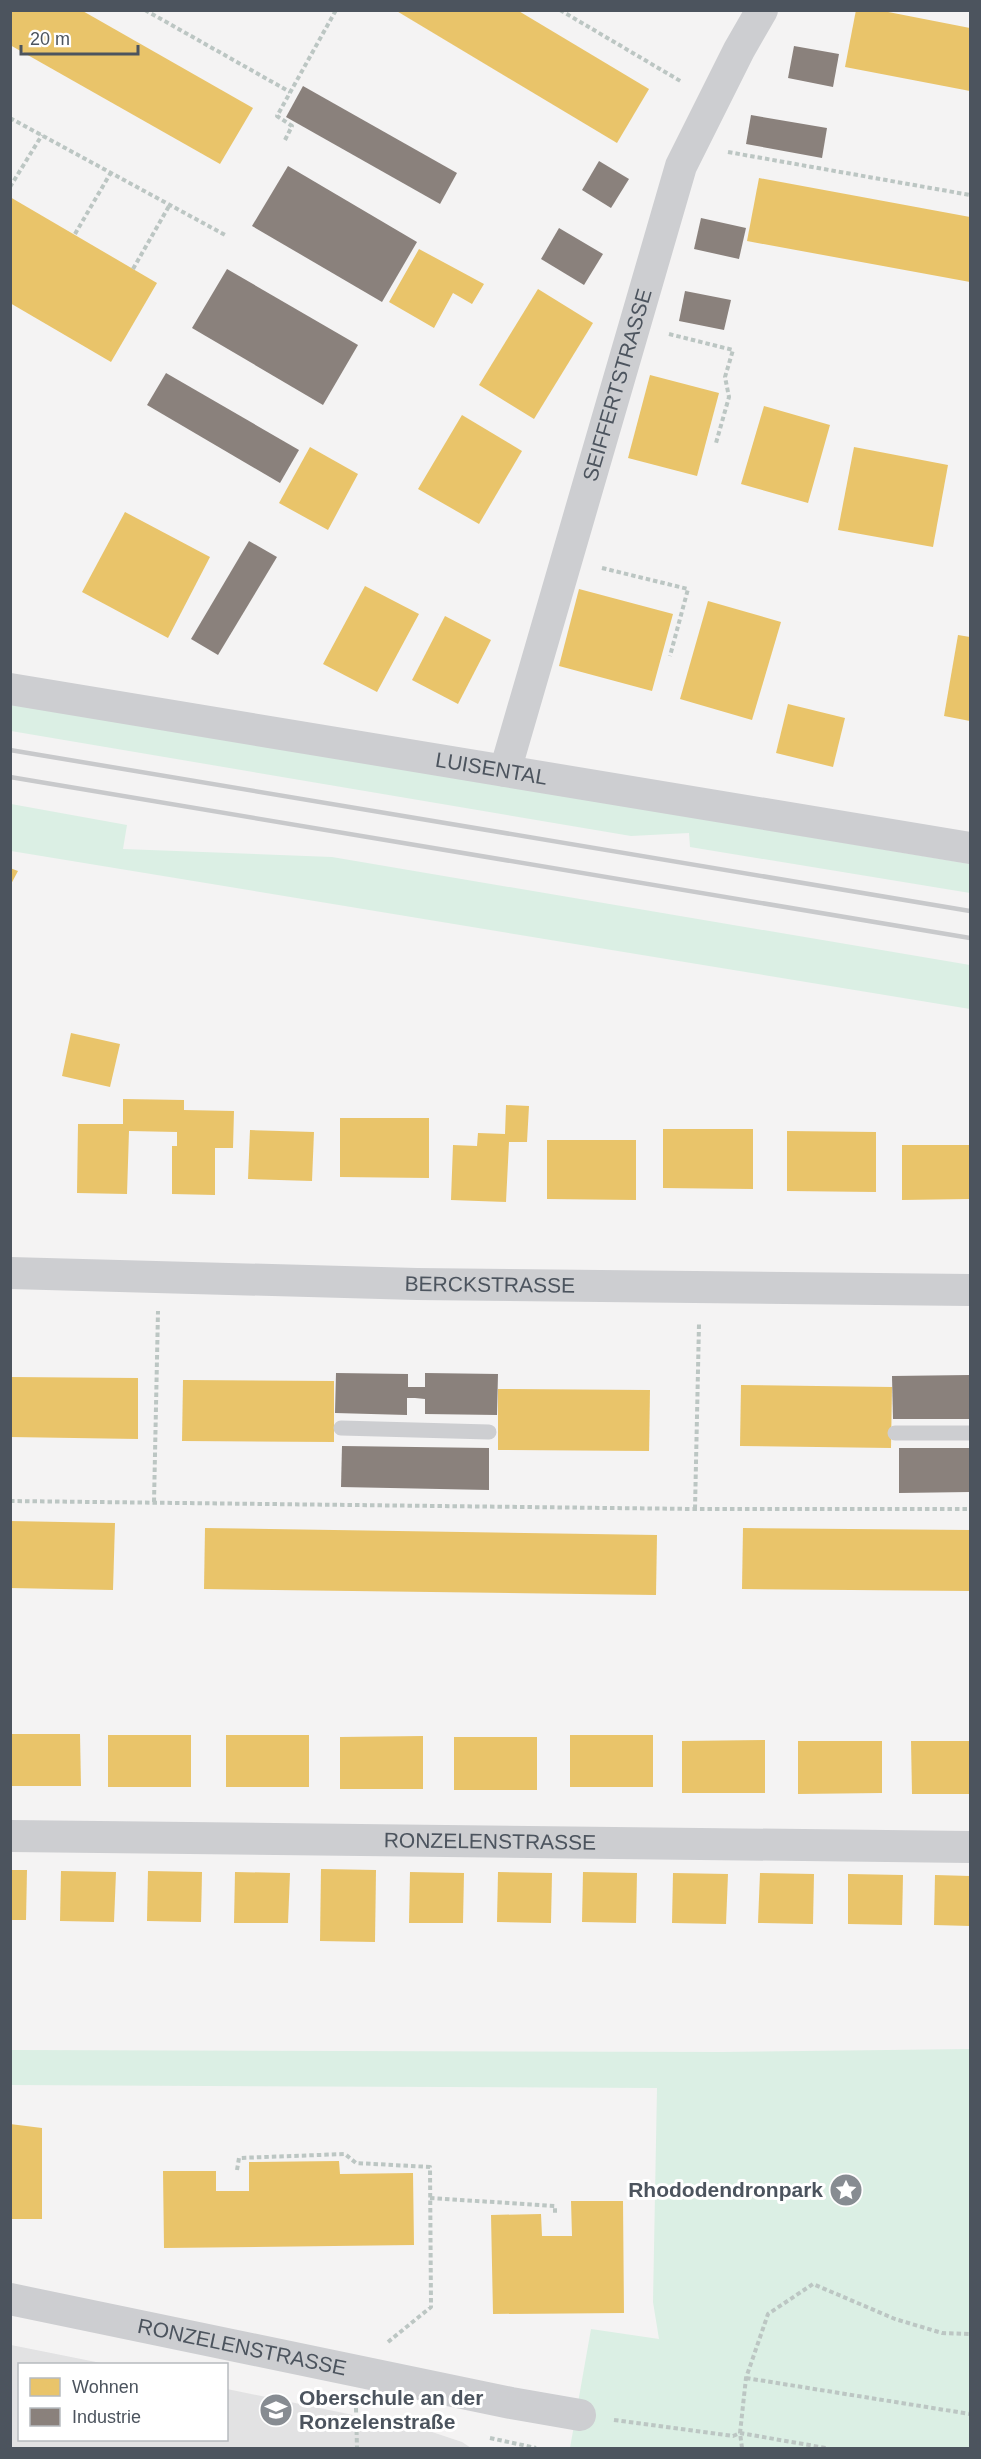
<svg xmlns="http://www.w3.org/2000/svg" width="981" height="2459" font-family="Helvetica,sans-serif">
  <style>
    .education { fill: #e2e2e3 }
    .green { fill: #dbefe4 }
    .homes { fill: #e9c46a }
    .industry { fill: #8a817c }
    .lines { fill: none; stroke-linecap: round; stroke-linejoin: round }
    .path { stroke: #bcc6c3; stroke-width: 4; stroke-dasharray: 4.5 3; stroke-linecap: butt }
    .lane { stroke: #cdced1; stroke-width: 15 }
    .street { stroke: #cdced1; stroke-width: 32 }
    .rail { stroke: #c8c9cb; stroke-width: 4.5 }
    .labels { text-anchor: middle; stroke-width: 6; stroke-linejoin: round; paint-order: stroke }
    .street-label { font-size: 21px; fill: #4c545e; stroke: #fff }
    .poi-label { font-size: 21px; font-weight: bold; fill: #4c545e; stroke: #fff; text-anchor: end }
  </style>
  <rect width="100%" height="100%" fill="#f4f3f3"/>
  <polygon class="education" points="11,2345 106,2364 20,2364 20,2440 226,2440 227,2389 426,2430 462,2442 471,2448 11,2448"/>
  <g class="green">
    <polygon points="10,703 970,864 970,893 690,847 689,833 631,836 11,731"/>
    <polygon points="11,804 127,825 123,849 332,857 970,965 970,1009 11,851"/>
    <polygon points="970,2049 970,2448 570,2448 591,2329 659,2339 653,2302 657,2088 11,2085 11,2050 722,2052"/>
  </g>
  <g class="homes">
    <polygon points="10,10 81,10 253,108 220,164 10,45"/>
    <polygon points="395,10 517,10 649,89 617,143"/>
    <polygon points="856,10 878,10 970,28 970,91 845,67"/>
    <polygon points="759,178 970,217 970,282 747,241"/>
    <polygon points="10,197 157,283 111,362 10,303"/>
    <polygon points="419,249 484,284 472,304 453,293 434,328 389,302"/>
    <polygon points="538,289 593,323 534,419 479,385"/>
    <polygon points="650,375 719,393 697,476 628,458"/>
    <polygon points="764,406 830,425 808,503 741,484"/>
    <polygon points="462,415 522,451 479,524 418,489"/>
    <polygon points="310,447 358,474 328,530 279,503"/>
    <polygon points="854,447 948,465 933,547 838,530"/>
    <polygon points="125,512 210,557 168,638 82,592"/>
    <polygon points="365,586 419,614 377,692 323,664"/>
    <polygon points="579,589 673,614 652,691 559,666"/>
    <polygon points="708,601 781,622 752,720 680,699"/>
    <polygon points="445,616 491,640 458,704 412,680"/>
    <polygon points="958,635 970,637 970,721 944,716"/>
    <polygon points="788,704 845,718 833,767 776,753"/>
    <polygon points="10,868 18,871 10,886"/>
    <polygon points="71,1033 120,1044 110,1087 62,1076"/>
    <polygon points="123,1099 184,1100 184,1110 234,1111 233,1148 215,1148 215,1195 172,1194 172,1146 177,1146 177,1132 129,1131 127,1194 77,1193 78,1124 123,1124"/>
    <polygon points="506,1105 529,1106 527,1142 509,1142 506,1202 451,1200 453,1145 477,1146 478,1133 505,1134"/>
    <polygon points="340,1118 429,1118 429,1178 340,1177"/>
    <polygon points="663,1129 753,1129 753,1189 663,1188"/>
    <polygon points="250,1130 314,1132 312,1181 248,1179"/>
    <polygon points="787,1131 876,1132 876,1192 787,1191"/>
    <polygon points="547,1140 636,1140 636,1200 547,1199"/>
    <polygon points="902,1145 970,1145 970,1199 902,1200"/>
    <polygon points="10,1377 138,1378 138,1439 10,1437"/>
    <polygon points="183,1380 334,1381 334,1442 182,1441"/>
    <polygon points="741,1385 892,1387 891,1448 740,1446"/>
    <polygon points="498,1389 650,1390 649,1451 498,1450"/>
    <polygon points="10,1521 115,1523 113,1590 10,1588"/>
    <polygon points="205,1528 657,1535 656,1595 204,1589"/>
    <polygon points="743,1528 970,1530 970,1591 742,1589"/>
    <polygon points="10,1734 80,1734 81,1786 10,1786"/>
    <rect x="108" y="1735" width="83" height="52"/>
    <rect x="226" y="1735" width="83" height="52"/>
    <rect x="570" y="1735" width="83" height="52"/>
    <polygon points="423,1736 423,1789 340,1789 340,1737"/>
    <rect x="454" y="1737" width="83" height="53"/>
    <polygon points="765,1740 765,1793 682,1793 682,1741"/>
    <polygon points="798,1741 882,1741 882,1793 798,1794"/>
    <polygon points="911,1741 970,1741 970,1794 912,1794"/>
    <polygon points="321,1869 376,1870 375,1942 320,1941"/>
    <polygon points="10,1870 27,1870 26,1920 10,1920"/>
    <polygon points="61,1871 116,1872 114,1922 60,1921"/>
    <polygon points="148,1871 202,1872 201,1922 147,1921"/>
    <polygon points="235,1872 290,1873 288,1923 234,1923"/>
    <polygon points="410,1872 464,1873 463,1923 409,1923"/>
    <polygon points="498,1872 552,1873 551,1923 497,1922"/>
    <polygon points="583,1872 637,1873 636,1923 582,1922"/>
    <polygon points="673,1873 728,1874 726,1924 672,1923"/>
    <polygon points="760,1873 814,1874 813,1924 758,1923"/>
    <polygon points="848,1874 903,1875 902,1925 848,1924"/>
    <polygon points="935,1875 970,1876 970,1926 934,1925"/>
    <polygon points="10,2124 42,2128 42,2219 10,2219"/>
    <polygon points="339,2161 340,2174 413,2173 414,2245 164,2248 163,2171 216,2171 216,2191 249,2191 249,2162"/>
    <polygon points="571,2201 623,2201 624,2313 493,2314 491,2215 541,2214 542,2236 572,2236"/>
  </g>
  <g class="industry">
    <polygon points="794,46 839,54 833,87 788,78"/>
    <polygon points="303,86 457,173 440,204 286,117"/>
    <polygon points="751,115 827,128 822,158 746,144"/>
    <polygon points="599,161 629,179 611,208 582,190"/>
    <polygon points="288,166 417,242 382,302 252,226"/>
    <polygon points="701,218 746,228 739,259 694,249"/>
    <polygon points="559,228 603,254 584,285 541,259"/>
    <polygon points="227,269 358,345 323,405 192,328"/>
    <polygon points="685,291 731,300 724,330 679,321"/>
    <polygon points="166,373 299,450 280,483 147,405"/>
    <polygon points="249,541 277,557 218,655 191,639"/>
    <polygon points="336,1373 408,1374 408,1387 425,1387 425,1373 498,1374 497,1415 425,1414 425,1399 415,1398 407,1398 407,1415 335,1413"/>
    <polygon points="970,1375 970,1419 893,1419 892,1376"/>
    <polygon points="342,1446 489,1448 489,1490 341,1487"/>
    <polygon points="899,1448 970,1448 970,1492 899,1493"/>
  </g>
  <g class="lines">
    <g class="path">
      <polyline points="145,10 290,92"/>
      <polyline points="560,10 682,82"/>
      <polyline points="10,118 227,236"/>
      <polyline points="285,140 292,126 277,116 336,10"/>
      <polyline points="728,152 970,195"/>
      <polyline points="10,187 42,135"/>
      <polyline points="75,234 110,174"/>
      <polyline points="133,269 169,206"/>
      <polyline points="669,334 733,350 725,377 729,397 716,443"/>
      <polyline points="602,568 688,589 670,656"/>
      <polyline points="10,1501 695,1509 970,1509"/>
      <polyline points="154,1502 158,1311"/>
      <polyline points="695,1509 699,1324"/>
      <polyline points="237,2170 239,2158 345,2154 356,2163 430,2167 431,2307 388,2342"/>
      <polyline points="430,2198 555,2206 555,2214"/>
      <polyline points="746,2378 970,2414"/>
      <polyline points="356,2408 357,2448"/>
      <polyline points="614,2420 733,2436 740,2433 826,2448"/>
      <polyline points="490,2438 536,2448"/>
      <polyline points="742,2448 740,2433 746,2378 768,2314 813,2284 895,2319 942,2333 970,2334"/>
    </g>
    <g class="lane">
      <polyline points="341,1428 489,1432"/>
      <polyline points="895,1433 970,1433"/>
    </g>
    <g class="street">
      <path id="s1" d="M10 689 970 848"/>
      <path id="s2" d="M505 771 681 166 739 50 762 10"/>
      <path id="s3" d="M10 1273 417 1284 970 1290"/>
      <path id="s4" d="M10 1836 970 1847"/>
      <path id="s5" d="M10 2299 511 2403 580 2415"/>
    </g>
    <g class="rail">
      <polyline points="10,750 970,911"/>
      <polyline points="10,777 970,938"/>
    </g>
  </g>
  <defs>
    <symbol id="sight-disc" viewBox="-11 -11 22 22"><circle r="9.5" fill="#878c92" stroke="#fff"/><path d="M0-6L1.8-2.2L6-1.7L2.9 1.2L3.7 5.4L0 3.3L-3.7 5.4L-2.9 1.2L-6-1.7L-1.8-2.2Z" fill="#fff"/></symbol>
    <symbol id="school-disc" viewBox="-11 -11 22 22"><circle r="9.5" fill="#878c92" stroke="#fff"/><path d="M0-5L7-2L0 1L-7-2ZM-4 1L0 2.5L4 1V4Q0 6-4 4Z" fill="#fff"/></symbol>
  </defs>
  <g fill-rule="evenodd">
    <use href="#sight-disc" x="827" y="2171" width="38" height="38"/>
    <use href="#school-disc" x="257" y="2391" width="38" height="38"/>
  </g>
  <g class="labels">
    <g class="street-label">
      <text dy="7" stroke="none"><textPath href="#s2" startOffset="402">SEIFFERTSTRASSE</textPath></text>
      <text dy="7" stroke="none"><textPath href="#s1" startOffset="488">LUISENTAL</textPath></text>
      <text dy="7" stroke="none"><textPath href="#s3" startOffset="480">BERCKSTRASSE</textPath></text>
      <text dy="7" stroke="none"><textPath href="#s4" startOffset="480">RONZELENSTRASSE</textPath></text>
      <text dy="7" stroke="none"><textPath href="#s5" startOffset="237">RONZELENSTRASSE</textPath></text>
    </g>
    <g class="poi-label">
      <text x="823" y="2197">Rhododendronpark</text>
      <text x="299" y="2405" text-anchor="start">Oberschule an der<tspan x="299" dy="24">Ronzelenstraße</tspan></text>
    </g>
  </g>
  <rect width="981" height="2459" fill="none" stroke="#4c545e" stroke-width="24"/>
  <rect x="18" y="2363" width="210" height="78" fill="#ffffff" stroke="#b7bbbf" stroke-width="1.5"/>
  <rect x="30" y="2378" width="30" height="18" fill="#e9c46a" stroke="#b7bbbf" stroke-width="1.5"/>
  <text x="72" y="2393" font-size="18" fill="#4c545e">Wohnen</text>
  <rect x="30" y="2408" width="30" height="18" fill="#8a817c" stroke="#b7bbbf" stroke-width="1.5"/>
  <text x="72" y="2423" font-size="18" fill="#4c545e">Industrie</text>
  <path d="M21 45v9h117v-9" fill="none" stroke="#4c545e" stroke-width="3"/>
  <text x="30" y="45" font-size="18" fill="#4c545e" stroke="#ffffff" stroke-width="4.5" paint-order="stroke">20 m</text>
</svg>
